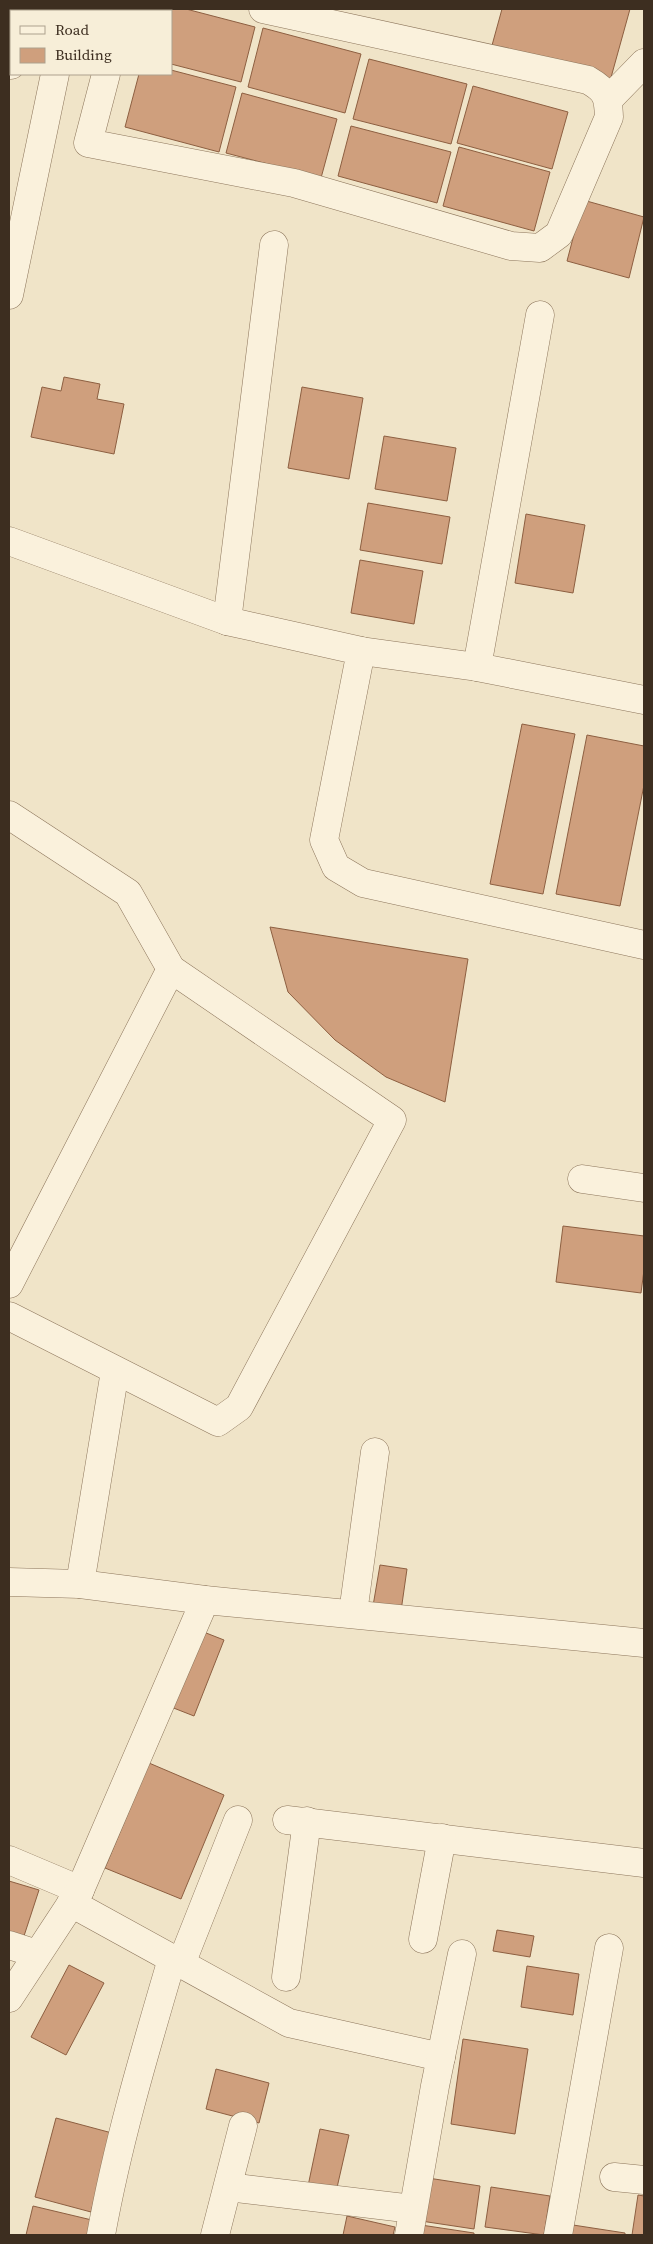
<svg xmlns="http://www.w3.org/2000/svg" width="653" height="2244" font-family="'Source Serif 4',serif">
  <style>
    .building { fill: #cf9f7d; stroke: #8d5f41 }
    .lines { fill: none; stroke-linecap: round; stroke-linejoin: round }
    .minor-casing { stroke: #8d765c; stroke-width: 29 }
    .minor { stroke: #faf1dc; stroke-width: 28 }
  </style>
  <rect width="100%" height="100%" fill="#f0e4c8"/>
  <g class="building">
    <polygon points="156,9 186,9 255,27 241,82 171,64 171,11 156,11"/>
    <polygon points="502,9 630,9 610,81 491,49"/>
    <polygon points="263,28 361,54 345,113 248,87"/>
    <polygon points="369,59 467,84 451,144 353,119"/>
    <polygon points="171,70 236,87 219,152 125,127 139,74 171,74"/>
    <polygon points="473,86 568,112 552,169 457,143"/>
    <polygon points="242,93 337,119 321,178 226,153"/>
    <polygon points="351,126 451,152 437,203 338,176"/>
    <polygon points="459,147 550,172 534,231 443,206"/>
    <polygon points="583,200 644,217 629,278 567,261"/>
    <polygon points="64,377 100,384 97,399 124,404 114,454 31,437 42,387 61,391"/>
    <polygon points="302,387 363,398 349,479 288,468"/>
    <polygon points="384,436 456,448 447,501 375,489"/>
    <polygon points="368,503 450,517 442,564 360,550"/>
    <polygon points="526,514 585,525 573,593 515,583"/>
    <polygon points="360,560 423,571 414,624 351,613"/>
    <polygon points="522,724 575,734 543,894 490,884"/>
    <polygon points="587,735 644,746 644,785 620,906 556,894"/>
    <polygon points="270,927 468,959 445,1102 386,1077 335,1040 288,992"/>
    <polygon points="563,1226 644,1236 644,1270 641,1293 556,1282"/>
    <polygon points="380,1565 407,1569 401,1611 373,1606"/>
    <polygon points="201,1631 224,1640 194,1716 171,1707"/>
    <polygon points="149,1763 224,1795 181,1899 105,1868"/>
    <polygon points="9,1881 39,1890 23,1939 9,1935"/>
    <polygon points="497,1930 534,1936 530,1957 493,1951"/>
    <polygon points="69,1965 104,1983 66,2055 31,2037"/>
    <polygon points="527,1966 579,1974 573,2015 521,2007"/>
    <polygon points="463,2039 528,2049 515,2134 451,2124"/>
    <polygon points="216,2069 269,2083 259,2123 206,2109"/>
    <polygon points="56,2118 112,2133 91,2212 35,2197"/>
    <polygon points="320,2129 349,2135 336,2192 308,2186"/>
    <polygon points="428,2178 480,2186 474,2229 421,2221"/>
    <polygon points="491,2187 550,2196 544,2235 485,2227"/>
    <polygon points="638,2195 644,2196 644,2235 632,2235"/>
    <polygon points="33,2206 96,2221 92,2235 26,2235"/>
    <polygon points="347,2216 395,2227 393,2235 343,2235"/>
    <polygon points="421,2225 474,2233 474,2235 420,2235"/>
    <polygon points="573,2225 625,2233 625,2235 571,2235"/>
  </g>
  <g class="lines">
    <defs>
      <g id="minor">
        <polyline points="73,11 73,9"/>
        <polyline points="123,11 124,9"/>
        <polyline points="9,64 11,65"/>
        <path d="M106 74 88 143 294 183 511 246 540 248 559 234 609 117C608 96 607 91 588 80L263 9"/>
        <polyline points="608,100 644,63"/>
        <polyline points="9,295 55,74"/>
        <polyline points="540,315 477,667 644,700"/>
        <polyline points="9,541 227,621 361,651 324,840 336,867 363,883 644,945"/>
        <polyline points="227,621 274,245"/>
        <polyline points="361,651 477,667"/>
        <polyline points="9,815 128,893 171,969 392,1120 239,1407 218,1422 9,1316"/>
        <polyline points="582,1179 644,1188"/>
        <polyline points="9,1284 171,969"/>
        <polyline points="9,1582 80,1584 205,1600 644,1643"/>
        <polyline points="80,1584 115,1371"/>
        <polyline points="353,1613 375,1452"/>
        <polyline points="287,1820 644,1863"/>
        <polyline points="9,1860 80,1890"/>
        <polyline points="71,1903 289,2023 441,2057"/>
        <polyline points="423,1939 442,1838"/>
        <polyline points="9,1945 37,1954"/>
        <polyline points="181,1964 238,1820"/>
        <polyline points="286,1977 307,1821"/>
        <polyline points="9,1998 80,1890 205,1600"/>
        <polyline points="614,2177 644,2180"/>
        <polyline points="228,2187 413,2209"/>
        <path d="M101 2235C118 2141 145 2051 172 1959"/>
        <polyline points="215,2235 243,2126"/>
        <polyline points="409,2235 435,2086 462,1954"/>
        <polyline points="558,2235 609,1948"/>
      </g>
    </defs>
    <use href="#minor" class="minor-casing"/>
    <use href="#minor" class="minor"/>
  </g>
  <rect width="653" height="2244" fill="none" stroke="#3d2e20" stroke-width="20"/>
  <rect x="10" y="10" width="162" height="65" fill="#f7eed8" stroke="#ada18e"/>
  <rect x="20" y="26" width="25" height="8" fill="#faf1dc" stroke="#ada18e"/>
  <text x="55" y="35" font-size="15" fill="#3d2e20">Road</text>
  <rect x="20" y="48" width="25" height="15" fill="#cf9f7d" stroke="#ada18e"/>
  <text x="55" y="60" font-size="15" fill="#3d2e20">Building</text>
</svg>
